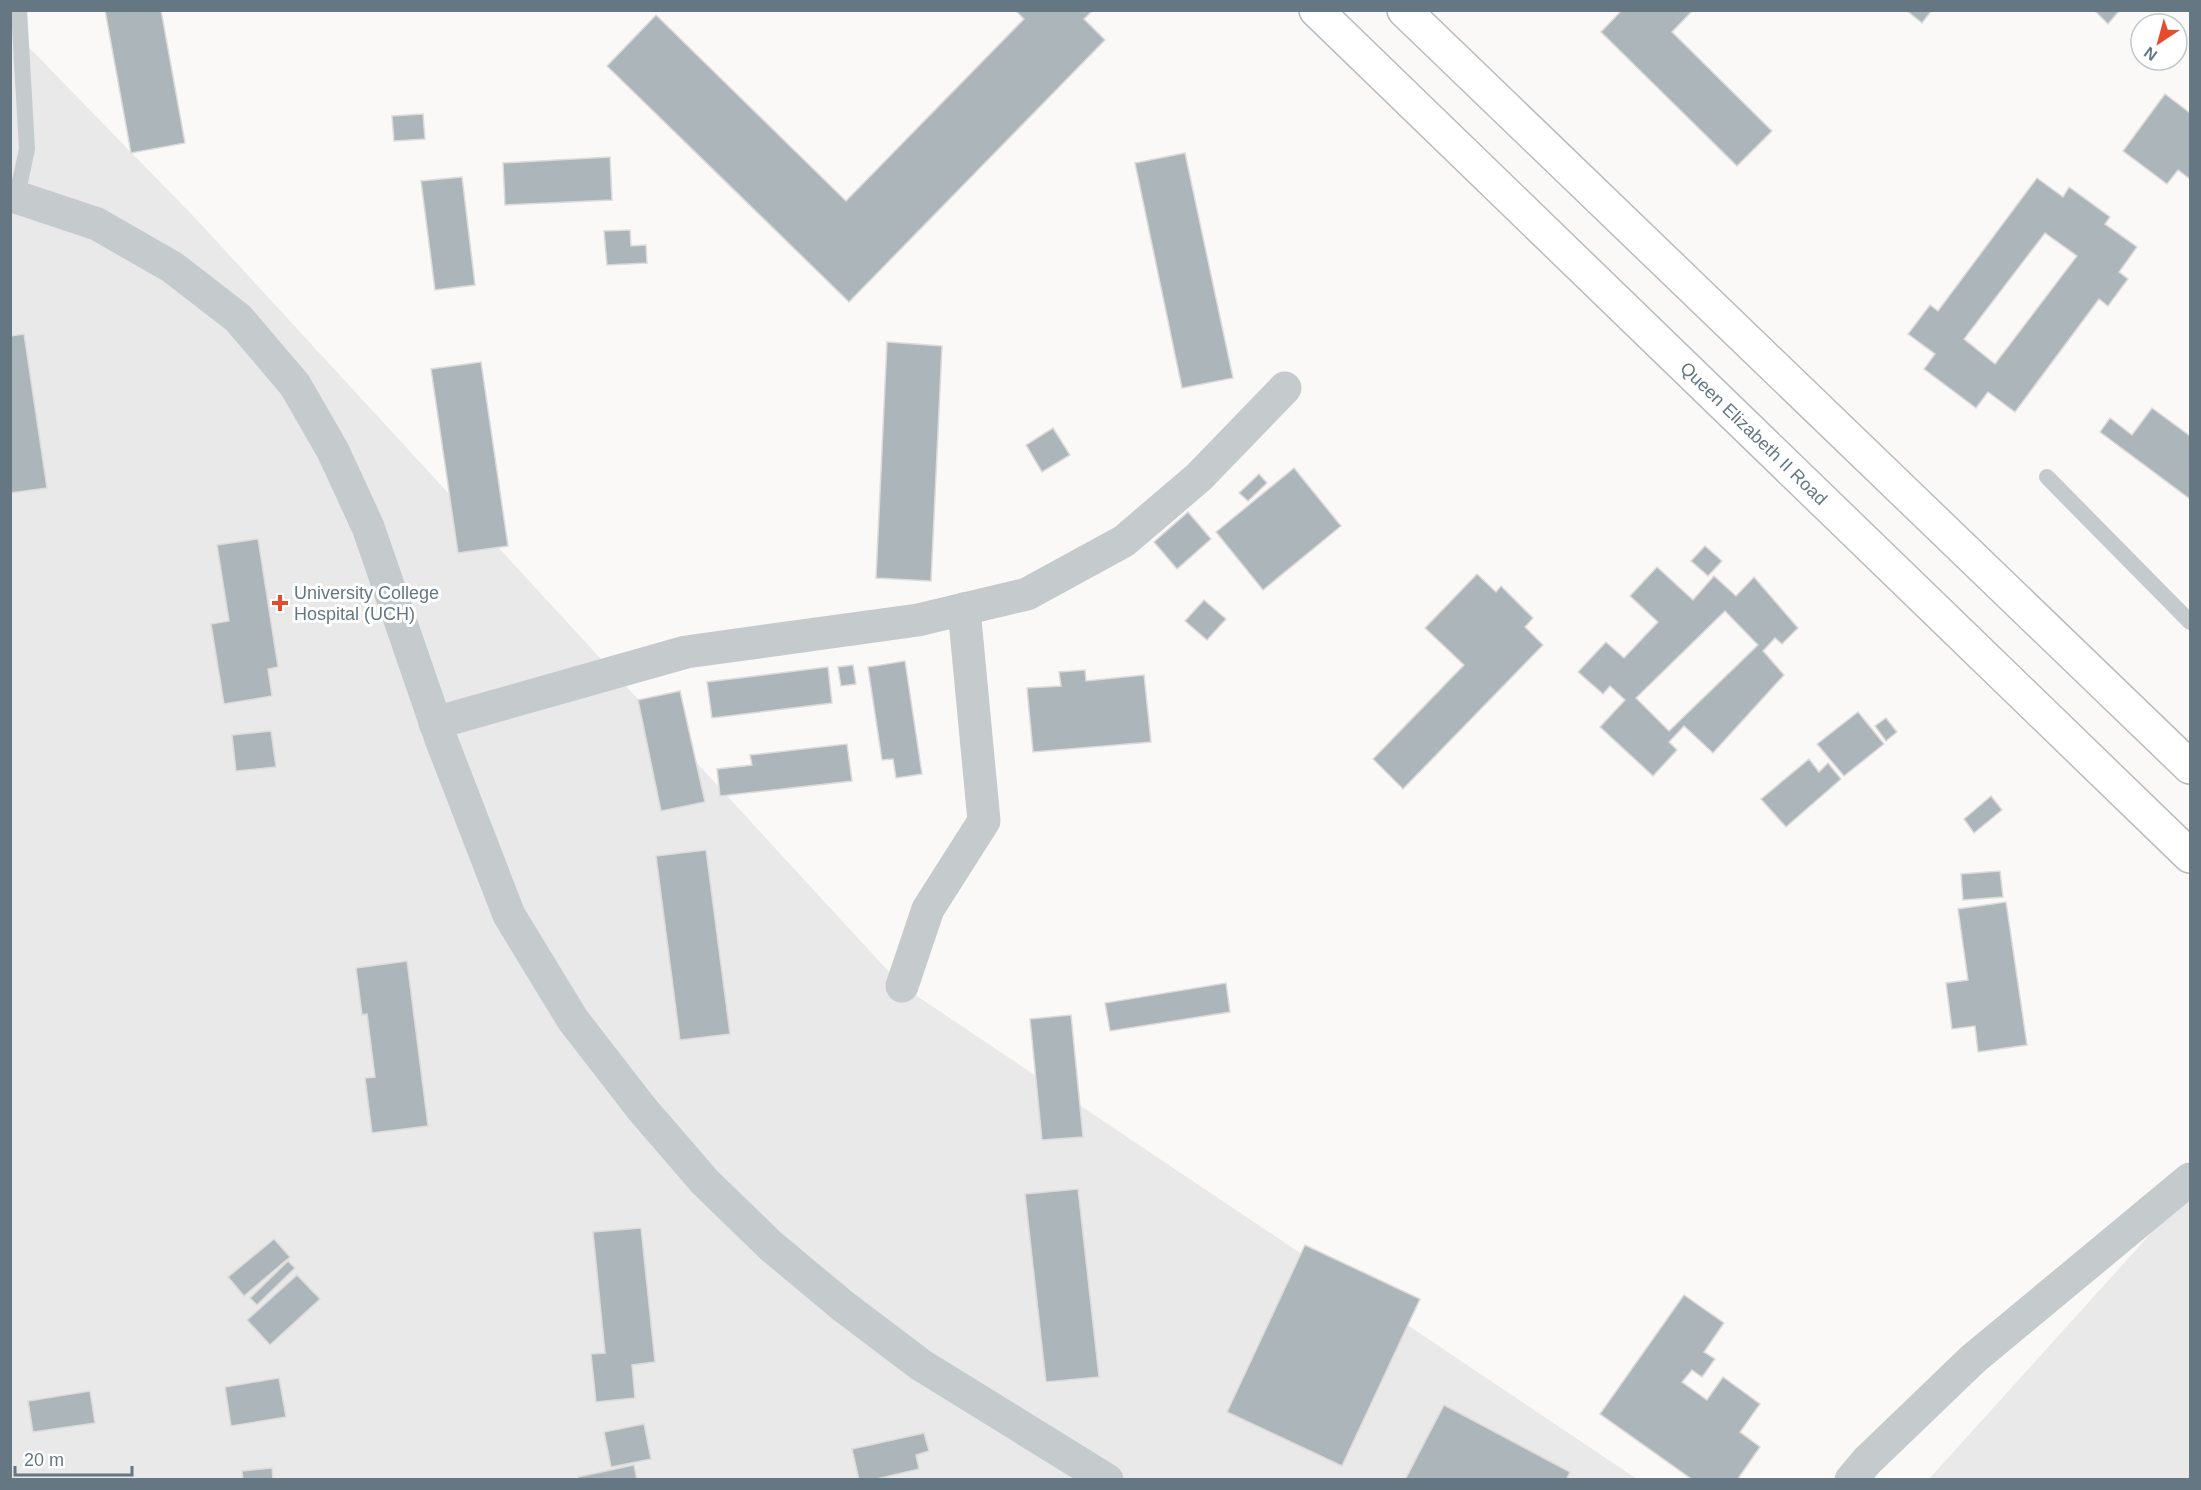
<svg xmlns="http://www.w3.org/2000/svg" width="2201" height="1490" font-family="Arial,sans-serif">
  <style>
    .built { fill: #e8e9e8 }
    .building { fill: #acb5ba; stroke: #dcdbd9; stroke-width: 1.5; fill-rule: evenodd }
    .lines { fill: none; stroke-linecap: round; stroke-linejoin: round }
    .highway-casing { stroke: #b8bcbf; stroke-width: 36 }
    .lane { stroke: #c5cacd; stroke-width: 16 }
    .street { stroke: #c5cacd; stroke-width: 33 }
    .highway { stroke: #fff; stroke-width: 33 }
    .poi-dot { fill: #e54c2c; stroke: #fff; stroke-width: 2 }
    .labels { text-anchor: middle; stroke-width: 6; stroke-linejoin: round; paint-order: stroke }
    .street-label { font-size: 18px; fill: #647783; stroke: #fff }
    .poi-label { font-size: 18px; fill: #647783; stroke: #fff; text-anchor: start }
  </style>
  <rect width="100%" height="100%" fill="#faf9f7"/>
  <g class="built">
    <polygon points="10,28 197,220 902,986 1637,1479 11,1479"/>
    <polygon points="2190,1190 2190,1479 1929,1479"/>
  </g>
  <g class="building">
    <polygon points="105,10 161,10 185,143 131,153"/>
    <polygon points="1015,10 1093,10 1084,19 1105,40 849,302 607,66 656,15 846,201 1024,19"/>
    <polygon points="1622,10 1693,10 1672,32 1772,131 1737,166 1601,32"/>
    <polygon points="1906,10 1932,10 1922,23"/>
    <polygon points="2094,10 2120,10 2108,24"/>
    <polygon points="2165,94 2190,113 2190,179 2178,170 2167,184 2123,151"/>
    <polygon points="423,114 425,139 394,141 392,116"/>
    <polygon points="1185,153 1233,378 1182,388 1135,163"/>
    <polygon points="610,157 612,200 505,205 503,163"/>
    <polygon points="462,177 475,285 435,290 421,181"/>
    <path d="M2037 178 2063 197 2069 187 2110 217 2105 224 2137 247 2119 272 2128 279 2108 306 2099 299 2015 412 1988 392 1976 408 1924 369 1935 354 1908 334 1930 305 1938 311ZM2045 233 2077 256 1995 364 1964 339Z"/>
    <polygon points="630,230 631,246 646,245 647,263 607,265 604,231"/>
    <polygon points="24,334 47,488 10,493 10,336"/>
    <polygon points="887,342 942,346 931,581 876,578"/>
    <polygon points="481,362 508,546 458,553 431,369"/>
    <polygon points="2152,408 2190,436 2190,499 2100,432 2110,418 2132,435"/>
    <polygon points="1053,428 1070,455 1042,472 1026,445"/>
    <polygon points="1294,468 1341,526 1263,590 1216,532"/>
    <polygon points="1259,474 1267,483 1248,501 1239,493"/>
    <polygon points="1188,512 1211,539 1177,569 1154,542"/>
    <polygon points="258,539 278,667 268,669 272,696 224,704 211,624 229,621 217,545"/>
    <polygon points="1705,546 1722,561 1708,576 1691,561"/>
    <path d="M1657 567 1693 600 1714 576 1736 596 1754 577 1798 628 1782 644 1775 638 1763 651 1784 675 1713 753 1684 726 1669 742 1677 750 1653 776 1600 727 1625 700 1610 686 1603 694 1578 672 1606 642 1624 658 1658 622 1630 596ZM1725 611 1758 645 1669 731 1636 698Z"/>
    <polygon points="1477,574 1496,592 1501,586 1533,618 1525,627 1543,645 1403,789 1373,759 1464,665 1425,628"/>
    <polygon points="1204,600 1226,619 1207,640 1185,621"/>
    <polygon points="905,661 922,774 896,778 893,759 882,760 868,667"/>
    <polygon points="853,665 856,684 841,686 838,667"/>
    <polygon points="828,667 832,703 712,718 707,682"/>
    <polygon points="1085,670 1086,681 1144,675 1151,742 1033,752 1027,688 1061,686 1059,672"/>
    <polygon points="680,691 705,802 661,811 638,700"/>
    <polygon points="1858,712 1884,744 1844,776 1817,744"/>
    <polygon points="1886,718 1897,732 1886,741 1875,726"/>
    <polygon points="271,731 276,767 236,771 232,735"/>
    <polygon points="847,744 852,781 720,796 717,769 752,765 750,755"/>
    <polygon points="1809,759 1819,772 1828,763 1841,779 1786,827 1761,799"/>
    <polygon points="1991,796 2002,810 1974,833 1964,819"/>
    <polygon points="706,850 730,1034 680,1040 656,856"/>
    <polygon points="2000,871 2003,897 1963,900 1961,874"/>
    <polygon points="2006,902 2027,1045 1978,1052 1975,1026 1952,1029 1946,983 1968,980 1958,909"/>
    <polygon points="407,961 428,1126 372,1133 365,1078 375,1077 367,1014 362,1015 356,968"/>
    <polygon points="1226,983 1230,1012 1110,1031 1105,1003"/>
    <polygon points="1071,1015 1083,1137 1042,1140 1030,1019"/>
    <polygon points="1078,1189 1099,1377 1046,1382 1025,1194"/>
    <polygon points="641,1228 655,1362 632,1365 635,1398 596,1402 591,1354 605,1353 593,1232"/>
    <polygon points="274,1239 290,1257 244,1296 228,1277"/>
    <polygon points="1305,1245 1420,1299 1342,1466 1227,1412"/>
    <polygon points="288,1261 295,1268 257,1305 250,1298"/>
    <polygon points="297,1275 320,1299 270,1345 247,1320"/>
    <polygon points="1684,1295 1724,1323 1704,1352 1715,1359 1702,1377 1692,1370 1682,1382 1707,1400 1723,1377 1760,1404 1740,1432 1760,1447 1737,1480 1693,1480 1600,1414"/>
    <polygon points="279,1378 286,1417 231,1426 225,1387"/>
    <polygon points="90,1391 95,1423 33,1432 28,1401"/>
    <polygon points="1444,1405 1570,1472 1566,1480 1405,1480"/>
    <polygon points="644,1424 651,1459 611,1467 604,1432"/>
    <polygon points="924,1433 929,1451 916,1455 919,1469 872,1480 859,1480 852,1449"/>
    <polygon points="634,1465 637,1480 579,1480 578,1477"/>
    <polygon points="272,1468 273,1480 243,1480 242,1471"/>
  </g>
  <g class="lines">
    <defs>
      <g id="highway">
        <path id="s1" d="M1316 10 2190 856"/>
        <polyline points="1404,10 2190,767"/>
      </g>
    </defs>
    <use href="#highway" class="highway-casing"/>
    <g class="lane">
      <polyline points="17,196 27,149 19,10"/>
      <polyline points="2047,477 2190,622"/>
    </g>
    <g class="street">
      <polyline points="10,195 97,224 172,267 238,318 295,385 333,451 368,527 441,739 509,915 573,1020 642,1109 705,1182 771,1246 843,1306 921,1365 1107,1480"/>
      <polyline points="435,723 686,652 918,620 1027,594 1124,541 1199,477 1285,388"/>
      <polyline points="902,986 928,909 984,821 964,609"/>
      <polyline points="1851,1480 1867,1461 1973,1359 2190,1179"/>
    </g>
    <use href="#highway" class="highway"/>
  </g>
  <path class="poi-dot" d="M277 594h6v6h6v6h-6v6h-6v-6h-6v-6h6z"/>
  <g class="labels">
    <g class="street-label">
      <text dy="6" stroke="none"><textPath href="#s1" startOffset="609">Queen Elizabeth II Road</textPath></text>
    </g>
    <g class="poi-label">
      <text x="294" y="599">University College<tspan x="294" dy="21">Hospital (UCH)</tspan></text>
    </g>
  </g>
  <rect width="2201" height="1490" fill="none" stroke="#647783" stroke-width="24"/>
  <g transform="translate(2159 42) rotate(216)"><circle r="28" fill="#ffffff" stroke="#c1c9cd" stroke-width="1.5"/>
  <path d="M0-4.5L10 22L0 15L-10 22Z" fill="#e54c2c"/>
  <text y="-9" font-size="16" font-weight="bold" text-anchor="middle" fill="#647783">N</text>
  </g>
  <path d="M15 1466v9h117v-9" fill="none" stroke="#647783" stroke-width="3"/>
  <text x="24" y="1466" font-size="18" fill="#647783" stroke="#ffffff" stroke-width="4.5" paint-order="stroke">20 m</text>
</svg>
